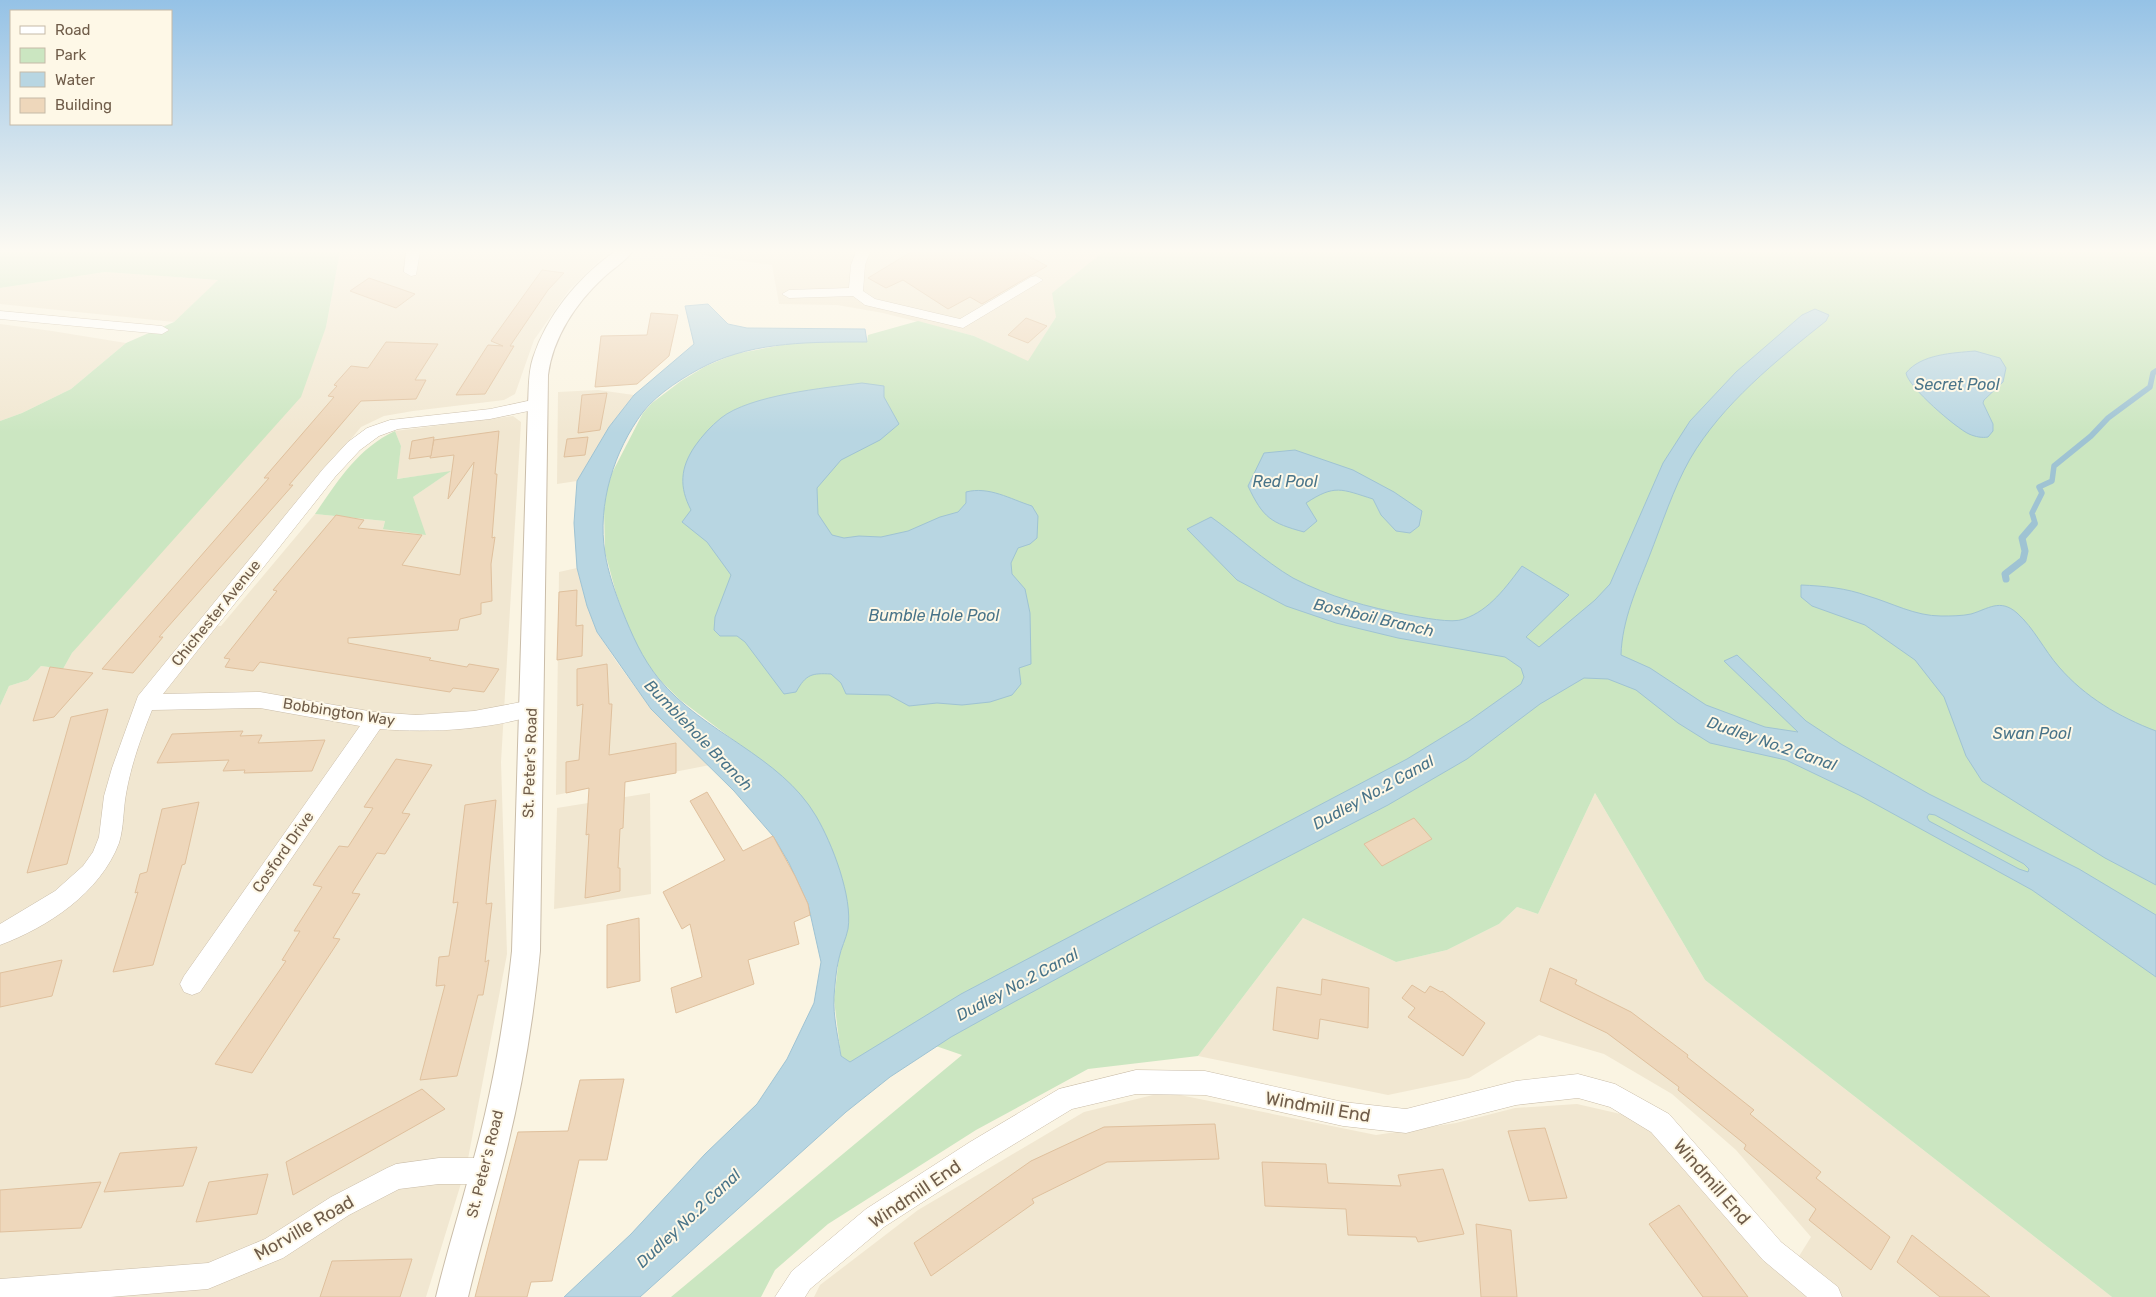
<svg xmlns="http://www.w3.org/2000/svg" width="2156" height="1297" font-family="Rubik,sans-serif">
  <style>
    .residential { fill: #f1e7d1 }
    .green { fill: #cbe6c1 }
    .water { fill: #b8d6e2; stroke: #9fc3d3; fill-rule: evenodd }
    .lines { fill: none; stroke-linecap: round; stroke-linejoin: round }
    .stream-far1 { stroke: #9fc3d3; stroke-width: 5.5 }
    .stream { stroke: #9fc3d3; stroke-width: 7 }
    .building { fill: #eed7bb; stroke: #dfc09d }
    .minor-casing { stroke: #cabda9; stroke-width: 1 }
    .tertiary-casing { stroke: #cabda9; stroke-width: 2 }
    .minor { fill: #fff; fill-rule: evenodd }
    .tertiary { fill: #fff; fill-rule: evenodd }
    .labels { text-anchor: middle; stroke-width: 4; stroke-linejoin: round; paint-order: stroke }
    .street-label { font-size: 15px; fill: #705d4a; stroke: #fef8e7 }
    .water-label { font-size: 16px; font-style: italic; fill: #497489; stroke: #fef8e7 }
    .near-street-label { font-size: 18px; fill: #705d4a; stroke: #fef8e7 }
  </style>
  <rect width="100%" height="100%" fill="#faf4e2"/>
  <g class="residential">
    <polygon points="340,252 608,252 569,290 534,340 515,394 504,400 413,411 384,416 361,427 197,623 221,626 315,514 385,521 383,528 413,497 449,472 396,479 401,446 395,431 513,416 521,422 501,762 507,954 467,1164 426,1297 0,1297 0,706 9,686 28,680 41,666 63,669 72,653 326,327"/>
    <polygon points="695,252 1104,252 1056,317 1028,362 974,336 883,313 837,305 779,304 772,265 708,256"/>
    <polygon points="105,272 219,280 174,322 0,304 0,288"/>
    <polygon points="0,324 52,331 126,343 71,389 22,413 0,421"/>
    <polygon points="598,390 634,395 609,427 577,481 557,484 558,392"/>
    <polygon points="577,568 587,606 597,632 616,661 651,709 710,765 556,795 559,572"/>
    <polygon points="650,793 651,894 554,909 557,808"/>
    <polygon points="1595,793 1705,980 2112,1297 814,1297 820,1285 918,1210 1084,1112 1165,1092 1376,1135 1456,1123 1515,1108 1577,1104 1638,1118 1706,1188 1786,1277 1811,1237 1736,1150 1672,1094 1604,1054 1539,1035 1469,1078 1388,1095 1198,1056 1303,918 1396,962 1447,950 1499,924 1517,907 1538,914"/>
  </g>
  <g class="green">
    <polygon points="0,252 340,252 326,327 301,397 72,653 63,669 41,666 28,680 9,686 0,706 0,421 22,413 71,389 126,343 174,322 218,280 105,272 0,288"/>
    <polygon points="1103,252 2156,252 2156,1297 2112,1297 1705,980 1595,793 1538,914 1517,907 1499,924 1447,950 1396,962 1303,918 1198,1056 1088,1069 976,1130 828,1224 775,1270 761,1297 671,1297 962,1055 901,1034 851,1063 841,1056 834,1000 839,957 848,928 847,912 837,864 825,834 786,780 679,699 661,681 646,662 633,640 616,593 605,552 604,509 607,487 612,473 643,413 652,403 681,381 706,366 735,354 798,342 867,342 868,335 918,321 974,336 1028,361 1056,317 1052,293"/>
    <path d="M395 431 401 446 397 479 451 471 413 497 426 535 383 529 385 521 315 514C337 482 358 448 395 431Z"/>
  </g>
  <g class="water">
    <path d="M708 304 728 324 747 328 865 329 867 342C813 342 757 341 707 365 685 376 658 393 643 412 614 451 597 504 605 553 608 572 615 592 622 610 632 635 642 658 659 679 703 733 780 755 816 816 832 843 853 897 848 929 846 939 841 948 839 958 836 970 835 984 834 997 833 1016 838 1037 841 1056L850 1062 961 994 1407 759 1469 721 1521 684 1524 677 1521 668 1505 657 1398 638 1336 623 1286 606 1237 580 1187 529 1211 517C1238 536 1264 561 1293 578 1329 597 1368 607 1408 615 1421 617 1452 624 1464 619 1490 610 1506 587 1522 566L1569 595 1526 637 1539 647 1595 600 1610 584 1663 463 1690 421 1736 372 1802 315 1815 309 1829 315 1826 321C1777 360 1722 404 1690 459 1673 489 1662 524 1649 557 1637 588 1622 620 1621 655L1650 668 1706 705 1765 727 1798 732 1724 661 1737 655 1806 721 1841 744 1929 794 2079 869 2156 915V977L2032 890 1859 795 1786 760 1710 743 1678 723 1636 690 1608 679 1584 678 1540 704 1467 759 1388 805 1154 926 1014 1002 951 1037 890 1077 846 1112 640 1297H564L631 1234 705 1154 757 1104 787 1059 814 1003 821 962 808 904 789 863 773 836 734 791 651 709 597 632 587 606 577 568 574 523 577 481 609 427 634 395 694 344 685 306ZM1929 814 1935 815 2024 864 2029 869 2028 872 2019 869 1929 821 1927 817Z"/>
    <path d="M1975 351 2000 358 2006 368 2003 382 1984 400 1983 403 1993 424V431L1988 437C1982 438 1976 437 1969 434 1956 428 1908 387 1906 373 1921 354 1953 353 1975 351Z"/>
    <path d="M862 383 884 386V397L899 424 880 440 841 460 817 488 818 514 832 535 844 538 859 536 881 537 908 531 940 517 958 512 966 503V492C989 486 1010 499 1032 506L1038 516 1037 538 1030 544 1018 548 1011 563 1012 574 1025 589 1030 613 1031 664 1019 668 1021 684 1012 695 990 702 962 705 937 703 909 706 889 695 846 694 841 683 831 674C812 673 806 674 796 692L784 694 745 642 737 636H720L714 630 715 617 731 575 707 542 682 522 691 510C679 487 680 468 695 446 702 436 711 426 721 418 750 395 824 388 862 383Z"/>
    <path d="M1295 450 1353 470 1394 492 1422 511 1419 526 1410 533 1396 531 1381 515 1373 499C1341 489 1335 484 1306 503L1317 521 1304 532C1271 523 1263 518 1248 486L1264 453Z"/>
    <path d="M1801 585C1824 586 1846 588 1868 596 1892 603 1915 616 1941 616 1950 616 1962 616 1971 614 1988 609 2000 598 2017 613 2034 628 2044 650 2059 667 2085 697 2119 717 2156 731V885L2105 858 1982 781 1966 756 1944 697 1915 660 1865 625 1812 606 1801 597Z"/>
  </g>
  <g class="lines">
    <polyline class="stream-far1" points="2033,525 2035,523 2032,513 2042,493 2039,487 2052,481 2054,466 2091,436 2108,418 2150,387 2153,373 2156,371"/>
    <polyline class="stream" points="2006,579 2005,574 2023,560 2025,551 2022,538 2034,524"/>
  </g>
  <g class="building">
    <polygon points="911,252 1021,252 1047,266 982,304 970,297 948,309 903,280 886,288 868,278"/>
    <polygon points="542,270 564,273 548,290 510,346 514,346 485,394 456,395 488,345 503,346 491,341"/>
    <polygon points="369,278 415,294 396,308 350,291"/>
    <polygon points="651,313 678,315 669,356 637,384 595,387 601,336 647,335"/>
    <polygon points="1026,318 1047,326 1028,343 1008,335"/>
    <polygon points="386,342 438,344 415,380 426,380 416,399 361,401 289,485 293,485 159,637 163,637 133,673 102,669 269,478 264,478 334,397 328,396 337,386 334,385 351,366 368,368"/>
    <polygon points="607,393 600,430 578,433 582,395"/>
    <polygon points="499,431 495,474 497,474 492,538 495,537 491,564 492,601 481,603 481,614 460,619 458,630 348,638 348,643 431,658 429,660 467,667 469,664 499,669 484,692 453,688 450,692 260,662 253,671 225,667 230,659 224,658 277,591 273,590 336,515 364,520 358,528 422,535 402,565 460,575 474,462 448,499 454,455 430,458 434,440"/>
    <polygon points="434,437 431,456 409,459 412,441"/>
    <polygon points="588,437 585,455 564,457 567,439"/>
    <polygon points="577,590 576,626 583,625 582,656 557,660 559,592"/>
    <polygon points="607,664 609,704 612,704 609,755 676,743 676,773 625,782 623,828 620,829 618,868 620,868 620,891 585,898 589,834 586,835 589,788 566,793 566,762 579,760 583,704 577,706 577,669"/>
    <polygon points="50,667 93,673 54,717 33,721"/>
    <polygon points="108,709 67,864 27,873 71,717"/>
    <polygon points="243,731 240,736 262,735 258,743 325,740 312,771 244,773 245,770 223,771 229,760 157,763 172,734"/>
    <polygon points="396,759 432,765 402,813 410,814 385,854 377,853 352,893 360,894 333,938 340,939 252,1073 215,1064 286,961 282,960 300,931 294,931 322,887 313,885 339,846 348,847 373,808 364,807"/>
    <polygon points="707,792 743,851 773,836 795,876 808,904 810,915 794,922 799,944 748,960 754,984 676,1013 671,988 702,977 690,924 682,929 663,892 725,860 690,801"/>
    <polygon points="496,800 486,904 492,903 485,962 489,960 483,995 478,995 457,1076 420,1080 445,985 436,986 439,957 449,956 458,902 453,903 465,805"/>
    <polygon points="199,802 185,864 182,865 153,965 113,972 138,892 135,893 140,874 147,872 162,809"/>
    <polygon points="1414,818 1432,839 1382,866 1364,844"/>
    <polygon points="639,918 640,981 607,988 607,925"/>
    <polygon points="62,960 52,996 0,1007 0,973"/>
    <polygon points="1550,968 1577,980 1575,984 1631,1012 1688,1055 1687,1057 1754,1110 1750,1114 1821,1172 1816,1178 1890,1237 1871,1270 1809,1220 1816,1209 1744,1149 1746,1145 1678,1090 1679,1087 1607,1033 1540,1001"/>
    <polygon points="1322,979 1369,988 1368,1028 1320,1019 1318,1039 1273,1030 1277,987 1321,995"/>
    <polygon points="1412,985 1425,993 1430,986 1441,992 1442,991 1485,1023 1463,1056 1408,1017 1415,1008 1402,998"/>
    <polygon points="624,1079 607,1160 579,1160 552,1281 531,1282 527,1297 475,1297 518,1132 568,1131 580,1080"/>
    <polygon points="422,1089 445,1109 293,1195 286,1162"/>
    <polygon points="1215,1124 1219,1159 1107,1162 1032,1199 1034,1203 931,1276 914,1243 1031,1161 1104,1127"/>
    <polygon points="1545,1128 1567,1198 1529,1201 1508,1131"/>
    <polygon points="197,1147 183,1186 104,1192 120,1153"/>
    <polygon points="1262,1162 1326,1164 1328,1183 1401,1186 1398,1175 1443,1169 1464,1234 1418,1242 1416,1237 1348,1235 1346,1209 1265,1206"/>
    <polygon points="268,1174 257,1214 196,1222 209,1182"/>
    <polygon points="101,1182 81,1228 0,1232 0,1190"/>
    <polygon points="1679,1205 1748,1297 1703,1297 1649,1224"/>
    <polygon points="1476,1224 1511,1230 1517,1297 1481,1297"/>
    <polygon points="1912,1235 1990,1297 1940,1297 1897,1262"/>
    <polygon points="412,1259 400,1297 320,1297 332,1261"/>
  </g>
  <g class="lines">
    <defs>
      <g id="minor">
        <polygon points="406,252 420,252 416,275 411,276 404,272"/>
        <polygon points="856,252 870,252 865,265 863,291 875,299 960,319 1031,277 1036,276 1043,280 963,328 865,305 853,296 789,298 782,294 789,290 849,288 851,265"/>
        <polygon points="0,311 162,326 169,330 162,334 0,319"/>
        <path d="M537 399 543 400 545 404 543 408 490 419 398 429 379 436 360 450 335 477 163 694 260 692 374 712 416 715 474 711 532 700 539 702 542 708 539 714C488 730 432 733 380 729L200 992 192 995 184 992 180 984 184 976 360 726 260 708 152 710C141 737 131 765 126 794 123 810 124 827 119 843 100 893 48 927 0 945V924L55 891 83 866 93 852 99 837 104 796 112 768 138 696 323 469 348 442 367 428 390 420 490 409Z"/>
        <polygon points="1136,1070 1205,1071 1343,1102 1406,1109 1516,1081 1578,1074 1615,1084 1669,1114 1781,1242 1838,1287 1842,1297 1807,1297 1763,1260 1651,1132 1610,1107 1578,1098 1516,1105 1406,1133 1343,1126 1205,1095 1136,1094 1072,1109 988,1160 884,1227 810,1289 805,1297 775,1297 792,1271 866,1209 970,1142 1059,1089"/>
        <polygon points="439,1158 486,1158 495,1162 499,1171 495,1180 486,1184 439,1184 399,1189 349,1215 283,1258 208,1289 110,1297 0,1297 0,1279 208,1263 265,1239 331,1197 387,1168 396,1164"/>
      </g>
      <path id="tertiary" d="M614 252H632C625 262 612 269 603 278 576 303 553 337 548 375L540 951C533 1025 520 1100 501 1172 490 1214 478 1255 468 1297H436C446 1255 459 1214 470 1172 491 1100 504 1025 512 951L528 404C529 389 528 373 533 358 547 315 578 278 614 252Z"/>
    </defs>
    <use href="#minor" class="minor-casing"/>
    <use href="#tertiary" class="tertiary-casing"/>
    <use href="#minor" class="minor"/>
    <use href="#tertiary" class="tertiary"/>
  </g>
  <linearGradient id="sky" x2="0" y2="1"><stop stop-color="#95c2e6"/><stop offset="0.58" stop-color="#fdfaf2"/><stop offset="1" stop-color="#fdfaf2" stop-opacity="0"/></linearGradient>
  <rect width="2156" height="433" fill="url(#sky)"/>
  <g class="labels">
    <g class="street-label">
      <text transform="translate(216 613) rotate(-51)" y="5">Chichester Avenue</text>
      <text transform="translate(339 712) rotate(9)" y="5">Bobbington Way</text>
      <text transform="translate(530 763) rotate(-88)" y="5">St. Peter's Road</text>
      <text transform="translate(283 852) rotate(-55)" y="5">Cosford Drive</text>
      <text transform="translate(485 1164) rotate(-76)" y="5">St. Peter's Road</text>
    </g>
    <g class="water-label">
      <text x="1957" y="390">Secret Pool</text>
      <text x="1285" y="487">Red Pool</text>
      <text x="934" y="621">Bumble Hole Pool</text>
      <text transform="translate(1374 617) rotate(13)" y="6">Boshboil Branch</text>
      <text x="2032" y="739">Swan Pool</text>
      <text transform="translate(699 735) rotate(46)" y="6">Bumblehole Branch</text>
      <text transform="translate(1772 743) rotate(19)" y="6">Dudley No.2 Canal</text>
      <text transform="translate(1373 792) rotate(-29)" y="6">Dudley No.2 Canal</text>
      <text transform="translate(1017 984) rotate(-28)" y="6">Dudley No.2 Canal</text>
      <text transform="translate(688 1218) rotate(-43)" y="6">Dudley No.2 Canal</text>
    </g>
    <g class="near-street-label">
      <text transform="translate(1318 1107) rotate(10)" y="6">Windmill End</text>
      <text transform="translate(1712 1182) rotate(49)" y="6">Windmill End</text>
      <text transform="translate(915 1194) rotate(-34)" y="6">Windmill End</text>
      <text transform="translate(304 1228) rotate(-30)" y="6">Morville Road</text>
    </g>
  </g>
  <rect x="10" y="10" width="162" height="115" fill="#fef8e7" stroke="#c5baa8"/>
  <rect x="20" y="26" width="25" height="8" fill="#ffffff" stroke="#c5baa8"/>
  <text x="55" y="35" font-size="15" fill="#705d4a">Road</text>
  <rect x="20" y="48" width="25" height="15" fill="#cbe6c1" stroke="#c5baa8"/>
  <text x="55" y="60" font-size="15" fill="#705d4a">Park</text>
  <rect x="20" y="72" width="25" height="15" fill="#b8d6e2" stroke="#c5baa8"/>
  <text x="55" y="85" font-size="15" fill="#705d4a">Water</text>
  <rect x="20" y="98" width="25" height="15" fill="#eed7bb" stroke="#c5baa8"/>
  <text x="55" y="110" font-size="15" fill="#705d4a">Building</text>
</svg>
